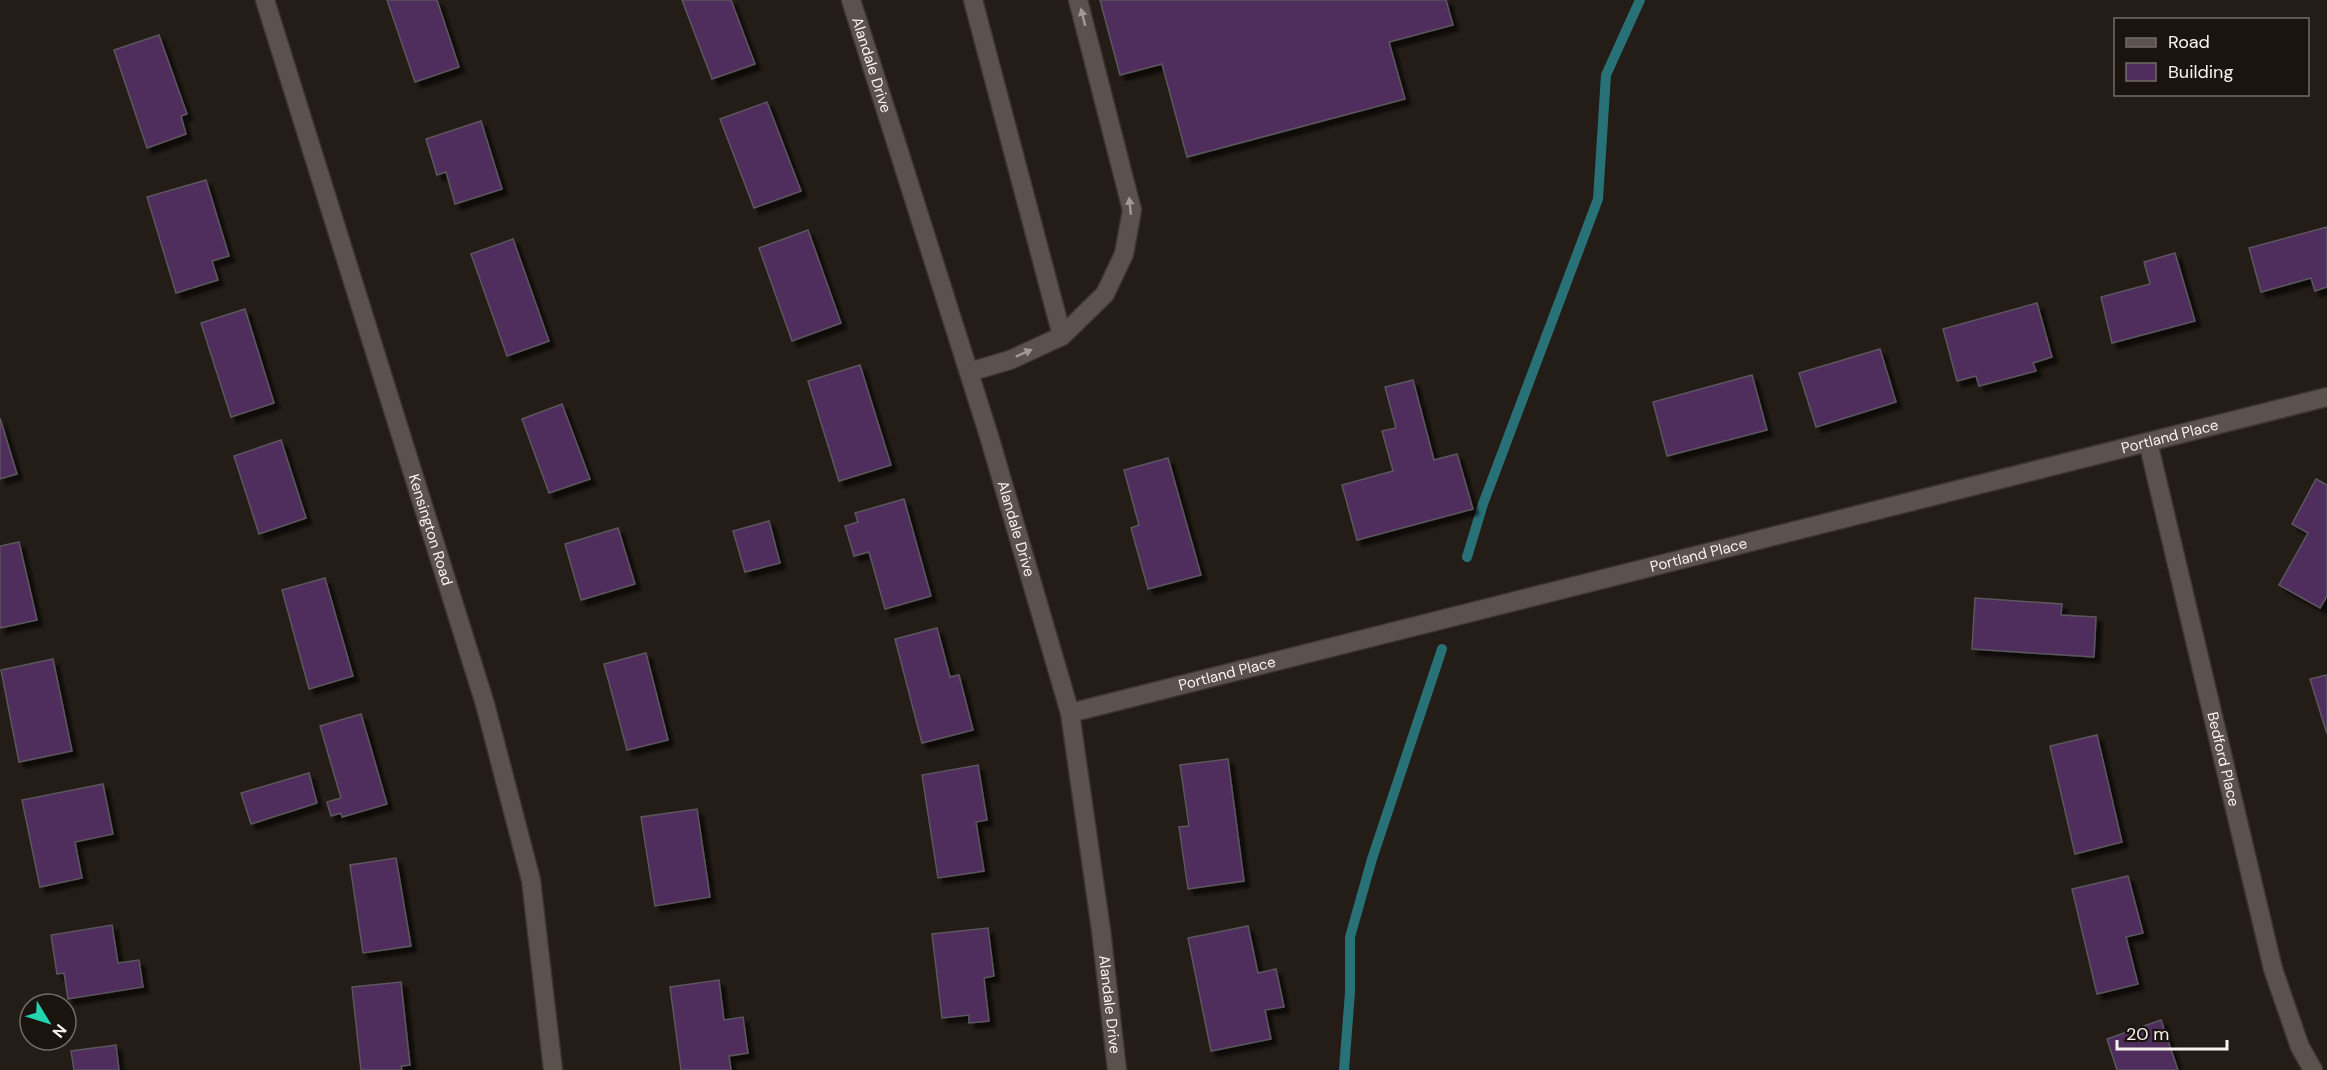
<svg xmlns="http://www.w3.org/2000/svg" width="2327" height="1070" font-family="'DM Sans',sans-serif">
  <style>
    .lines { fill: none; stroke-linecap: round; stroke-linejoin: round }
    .stream { stroke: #287177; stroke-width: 10 }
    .building { fill: #4f2d5d; stroke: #5b565e; stroke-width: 1.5; filter: url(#shadow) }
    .lane-casing { stroke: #3b3533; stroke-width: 21 }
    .street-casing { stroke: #3b3533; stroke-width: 21 }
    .lane { stroke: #5b524d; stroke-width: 18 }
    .street { stroke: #5b524d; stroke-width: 18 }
    .oneway { fill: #a29a96 }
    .labels { text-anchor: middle; stroke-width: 4.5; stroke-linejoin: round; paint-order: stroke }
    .street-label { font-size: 15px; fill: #f8f3f0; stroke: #1a130e }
  </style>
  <defs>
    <filter id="shadow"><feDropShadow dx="5.5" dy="5.5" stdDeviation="1.5" flood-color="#0009"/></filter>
  </defs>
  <rect width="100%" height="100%" fill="#231c17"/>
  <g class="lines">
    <g class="stream">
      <polyline points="1467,557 1483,504 1598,199 1606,75 1640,0"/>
      <polyline points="1344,1070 1350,992 1350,937 1372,859 1442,649"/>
    </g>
  </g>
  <g class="building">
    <polygon points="387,0 437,0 459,67 415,82"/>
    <polygon points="682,0 731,0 755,64 712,79"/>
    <polygon points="1100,0 1446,0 1453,25 1389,42 1405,99 1187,157 1162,64 1120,75"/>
    <polygon points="159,35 187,114 181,116 186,134 147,148 114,50"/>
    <polygon points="767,102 801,191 754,208 720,119"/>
    <polygon points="481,121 502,189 455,204 446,172 437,175 426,139"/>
    <polygon points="206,180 229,256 212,261 218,280 176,293 147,197"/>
    <polygon points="2327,227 2327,287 2315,291 2311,278 2261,292 2249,248"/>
    <polygon points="808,230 841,323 792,341 759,248"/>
    <polygon points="513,239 549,341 507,356 471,254"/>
    <polygon points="2175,253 2195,321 2112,343 2101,297 2150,284 2144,262"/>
    <polygon points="2037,303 2052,357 2033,363 2036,371 1979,386 1976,376 1957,381 1943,329"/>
    <polygon points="245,309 274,403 231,417 201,323"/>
    <polygon points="1880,349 1896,402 1816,427 1799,373"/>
    <polygon points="860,365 891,465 839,481 808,381"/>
    <polygon points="1752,375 1767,430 1667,456 1653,402"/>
    <polygon points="1413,380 1434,460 1457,454 1473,509 1357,540 1342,485 1393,471 1382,431 1396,428 1385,387"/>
    <polygon points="562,404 590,479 549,493 522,419"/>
    <polygon points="0,418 17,474 0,479"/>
    <polygon points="281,440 306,518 259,534 234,456"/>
    <polygon points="1168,458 1201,575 1148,589 1131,528 1139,525 1124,470"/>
    <polygon points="2316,479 2327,485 2327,596 2320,608 2279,585 2308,533 2292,524"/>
    <polygon points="904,499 931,596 885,609 869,552 854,556 845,526 858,522 855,513"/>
    <polygon points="769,521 780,563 745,572 733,531"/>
    <polygon points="618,528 635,584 581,600 565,544"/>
    <polygon points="19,542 37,620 0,628 0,546"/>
    <polygon points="325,578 353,676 309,689 282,590"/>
    <polygon points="1975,598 2062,604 2061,615 2096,617 2094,657 1972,649"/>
    <polygon points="937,628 950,677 959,675 973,730 922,743 895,639"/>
    <polygon points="646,653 668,740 627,750 604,664"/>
    <polygon points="53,659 72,751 19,762 1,670"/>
    <polygon points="2327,675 2327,734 2310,679"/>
    <polygon points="361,714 387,804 342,817 341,813 331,816 327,802 341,798 320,726"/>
    <polygon points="2097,735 2122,842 2075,854 2050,746"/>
    <polygon points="1228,759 1244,881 1188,889 1179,827 1189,826 1180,765"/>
    <polygon points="978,765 987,820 976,822 984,871 938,878 922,775"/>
    <polygon points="309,773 317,803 251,824 241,793"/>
    <polygon points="103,784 113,834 75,842 82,878 40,887 22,800"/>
    <polygon points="697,809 710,897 655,906 641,817"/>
    <polygon points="396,858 411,946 363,953 350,865"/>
    <polygon points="2128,876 2143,933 2126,937 2138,984 2097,994 2072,889"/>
    <polygon points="112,925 118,963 139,960 143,987 68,999 64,973 57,974 51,935"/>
    <polygon points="1248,926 1258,973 1276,969 1284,1007 1265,1010 1271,1039 1211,1051 1188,938"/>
    <polygon points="988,928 994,976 984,978 989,1021 969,1023 969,1015 942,1018 932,934"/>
    <polygon points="719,980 724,1020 743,1017 748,1053 729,1056 731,1070 681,1070 670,987"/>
    <polygon points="401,982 410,1065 401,1066 402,1070 361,1070 352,987"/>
    <polygon points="2161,1020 2178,1070 2117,1070 2107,1039"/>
    <polygon points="116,1045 119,1070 74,1070 71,1051"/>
  </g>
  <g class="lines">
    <defs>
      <g id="lane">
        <polyline points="973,0 1062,336"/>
        <polyline points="969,372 1010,360 1062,336 1105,294 1124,254 1132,210 1078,0"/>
      </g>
      <g id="street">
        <path id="s1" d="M265 0 485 704 531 880 553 1070"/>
        <path id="s2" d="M851 0 989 436 1070 713 1101 930 1117 1070"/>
        <path id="s3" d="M2148 442 2273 969 2300 1047 2313 1070"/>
        <path id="s4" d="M1070 713 2327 397"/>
      </g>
    </defs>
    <use href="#lane" class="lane-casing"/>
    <use href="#street" class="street-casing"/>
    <use href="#lane" class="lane"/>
    <use href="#street" class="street"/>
  </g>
  <defs><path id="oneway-solid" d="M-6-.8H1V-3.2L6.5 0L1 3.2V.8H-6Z" transform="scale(1.5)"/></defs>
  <g class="oneway">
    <use href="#oneway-solid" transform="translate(1083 17) rotate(-104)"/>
    <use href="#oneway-solid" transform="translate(1130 206) rotate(-96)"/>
    <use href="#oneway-solid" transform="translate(1024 353) rotate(-24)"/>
  </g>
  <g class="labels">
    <g class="street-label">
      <text dy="5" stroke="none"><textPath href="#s2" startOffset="68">Alandale Drive</textPath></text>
      <text dy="5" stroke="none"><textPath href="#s4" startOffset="1134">Portland Place</textPath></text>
      <text dy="5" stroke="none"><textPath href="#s2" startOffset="554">Alandale Drive</textPath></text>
      <text dy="5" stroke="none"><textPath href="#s1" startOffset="555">Kensington Road</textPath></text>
      <text dy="5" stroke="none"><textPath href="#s4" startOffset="648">Portland Place</textPath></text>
      <text dy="5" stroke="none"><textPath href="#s4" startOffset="162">Portland Place</textPath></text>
      <text dy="5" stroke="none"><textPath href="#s3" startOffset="326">Bedford Place</textPath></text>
      <text dy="5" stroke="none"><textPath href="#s2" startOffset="1040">Alandale Drive</textPath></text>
    </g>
  </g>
  <rect x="2114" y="18" width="195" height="78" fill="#1a130e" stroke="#736d68" stroke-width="1.5"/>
  <rect x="2126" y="38" width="30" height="9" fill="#5b524d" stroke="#736d68" stroke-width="1.5"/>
  <text x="2168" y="48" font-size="18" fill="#f8f3f0">Road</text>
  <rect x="2126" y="63" width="30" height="18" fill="#4f2d5d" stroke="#736d68" stroke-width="1.5"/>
  <text x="2168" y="78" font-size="18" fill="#f8f3f0">Building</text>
  <g transform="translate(48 1022) rotate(128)"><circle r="28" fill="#1a130e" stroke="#736d68" stroke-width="1.5"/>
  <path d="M0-4.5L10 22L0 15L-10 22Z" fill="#22d5af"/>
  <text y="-9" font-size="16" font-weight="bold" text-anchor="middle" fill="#f8f3f0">N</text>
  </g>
  <path d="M2117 1040v9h110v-9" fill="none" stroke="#f8f3f0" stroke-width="3"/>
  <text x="2126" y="1040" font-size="18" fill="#f8f3f0" stroke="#1a130e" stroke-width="4.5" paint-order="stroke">20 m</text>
</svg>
